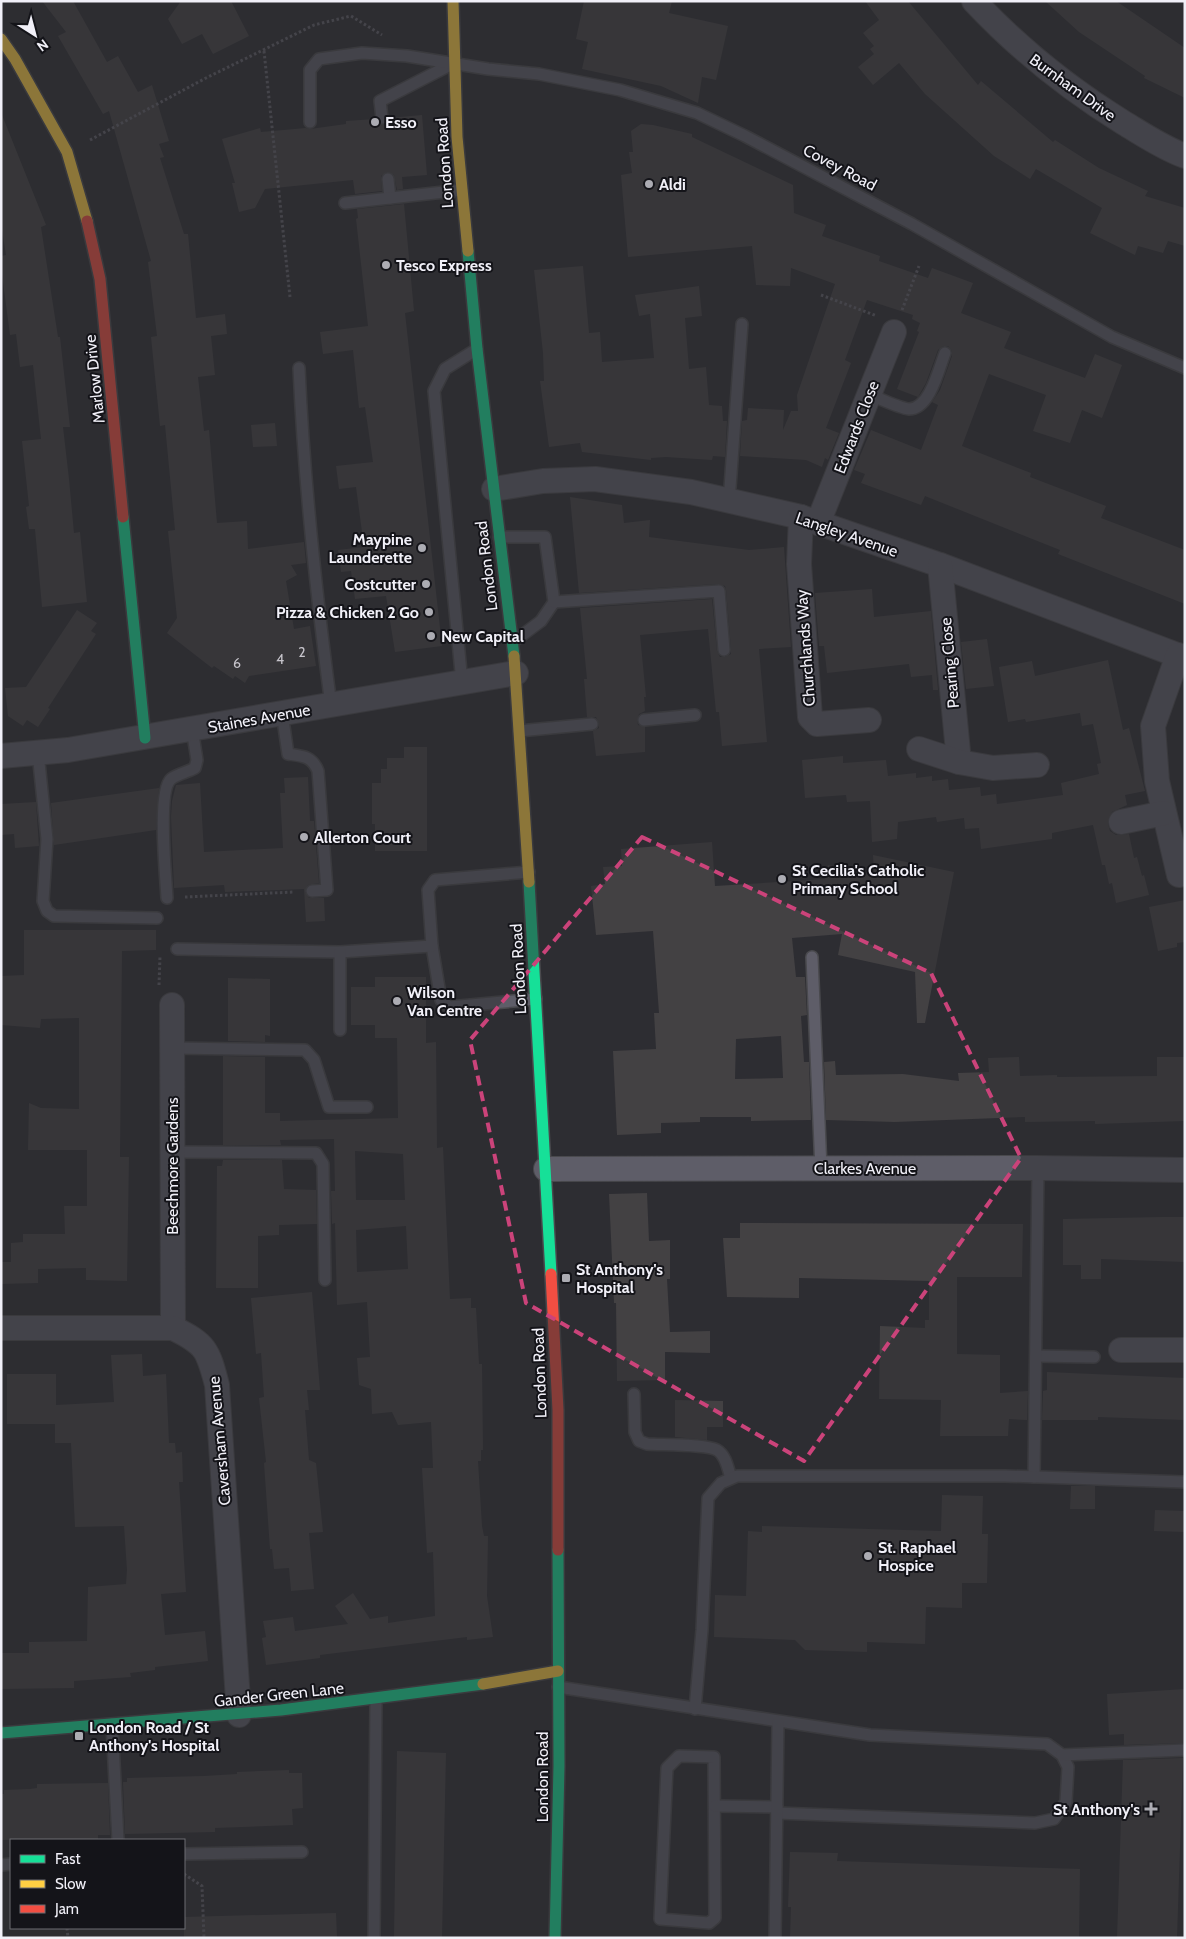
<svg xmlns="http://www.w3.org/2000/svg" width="1186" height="1939" font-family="Cabin,sans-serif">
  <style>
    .building { fill: #434143; fill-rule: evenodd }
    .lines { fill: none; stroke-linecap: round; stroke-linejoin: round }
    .lane-casing { stroke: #49494d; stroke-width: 14 }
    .street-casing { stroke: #49494d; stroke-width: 26 }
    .fast-casing { stroke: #49494d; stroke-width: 14 }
    .slow-casing { stroke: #49494d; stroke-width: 14 }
    .jam-casing { stroke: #49494d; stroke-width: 14 }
    .path { stroke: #615f68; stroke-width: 3; stroke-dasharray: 2.5 2.5; stroke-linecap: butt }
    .lane { stroke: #5e5d68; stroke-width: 11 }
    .street { stroke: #5e5d68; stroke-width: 24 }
    .fast { stroke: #16e098; stroke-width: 11 }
    .slow { stroke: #ffcf43; stroke-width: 11 }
    .jam { stroke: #f24e42; stroke-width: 11 }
    .marked { fill: none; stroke: #cb437a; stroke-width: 4; stroke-dasharray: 10 6; stroke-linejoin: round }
    .poi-dot { fill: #acacb3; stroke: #141419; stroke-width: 2 }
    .labels { text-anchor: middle; stroke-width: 4; stroke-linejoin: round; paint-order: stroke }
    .number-label { font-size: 14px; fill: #c6c4cb }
    .street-label { font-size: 16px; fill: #f1f0f8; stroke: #141419 }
    .poi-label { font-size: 16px; font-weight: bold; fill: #f1f0f8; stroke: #141419; text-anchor: start }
  </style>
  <rect width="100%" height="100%" fill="#2d2d32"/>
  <g class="building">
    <polygon points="42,1 73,1 107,62 118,56 138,92 152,85 169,141 159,144 164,157 160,158 184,234 188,234 196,318 225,314 227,334 211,336 215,375 198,377 204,431 209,430 217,523 247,521 248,549 304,542 306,563 291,565 297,575 286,581 294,629 310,626 316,666 249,676 245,683 235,676 233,679 214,666 212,668 167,633 177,618 168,531 175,530 165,425 160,426 151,337 157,336 148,262 151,261 109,111 103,114 58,36 66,32"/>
    <polygon points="181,1 231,1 249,36 213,54 202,34 182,44 168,19"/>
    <polygon points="584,1 672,1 669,13 728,26 716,80 702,77 698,103 661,86 582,69 588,42 576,39"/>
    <polygon points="865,1 908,1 978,85 981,81 1053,142 1055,140 1099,168 1148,191 1145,196 1185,208 1185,246 1168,241 1163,253 1138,246 1135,255 1090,233 1102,208 1036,169 1030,179 994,156 925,94 899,63 873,85 858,67 874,54 870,49 874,46 863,33 879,20"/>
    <polygon points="1045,1 1116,1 1185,48 1185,98 1144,78 1145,76 1079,32"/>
    <polygon points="2,115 46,225 41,227 58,337 60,337 70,427 63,427 69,479 74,533 80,532 87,602 42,607 35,529 29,529 26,507 29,506 22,441 41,439 33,365 20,367 16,334 10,335 1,267 1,256 6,255 1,224"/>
    <polygon points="422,115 427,175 402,177 403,189 397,190 394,175 387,172 381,176 382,191 355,194 353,180 265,189 255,208 239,212 232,183 235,183 222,139 260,128 261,132 306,128 310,129 346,124 346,121 375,119 376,123 382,125 387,124 389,118"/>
    <polygon points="641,124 653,125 692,134 692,137 793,185 794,213 826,225 822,236 880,256 879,261 928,278 932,268 973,283 961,313 1011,332 1004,348 1085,378 1095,354 1122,365 1102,418 1082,410 1070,443 1033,431 1046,395 989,374 962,446 1031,473 1030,477 1106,506 1101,518 1185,550 1185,604 1058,554 1060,550 925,496 921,505 861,483 865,474 854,470 871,430 921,450 938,405 932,402 940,390 952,356 952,351 948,346 943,346 938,350 926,383 918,397 897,389 919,332 917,331 920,323 912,319 913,315 867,300 845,360 851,363 826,428 839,433 828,460 825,458 822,467 806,460 740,456 742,421 747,420 748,408 784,410 783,430 791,411 798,411 797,395 835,284 791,268 790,286 756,285 752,246 628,257 621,175 632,173 629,152 633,152 631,131"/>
    <polygon points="404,204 414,311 405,313 442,646 395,652 386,596 355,599 351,571 341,572 338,550 364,547 356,487 339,489 336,466 373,462 365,407 359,408 353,350 323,354 320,332 368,326 356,219 358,218 357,209"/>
    <polygon points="583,266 589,333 600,332 602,362 654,358 650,314 639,316 635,295 699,286 702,316 685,318 689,369 706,367 709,405 722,406 723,421 727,421 725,457 713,456 712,460 666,457 651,458 651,460 582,452 580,443 549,447 540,381 544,381 543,353 534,270"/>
    <polygon points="275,423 277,446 253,447 251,425"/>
    <polygon points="570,497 622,505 624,523 650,520 649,537 749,550 784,547 791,647 759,649 767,742 722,746 719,712 716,712 708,629 640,635 646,697 644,697 645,711 639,714 637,720 638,725 645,727 645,752 596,756 593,731 599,728 599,723 596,717 587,717 584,679 587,679 580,608 712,599 717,651 720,657 725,657 731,654 731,649 726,590 725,586 718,584 579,593"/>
    <polygon points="872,589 874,617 931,611 938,690 933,690 932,675 911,677 909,664 827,673 824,646 819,646 815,593"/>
    <polygon points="77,610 97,623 91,631 96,634 48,708 50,709 38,727 27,720 23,726 8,716 5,688 26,687"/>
    <polygon points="987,639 994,686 966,689 961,642"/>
    <polygon points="1108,660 1123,730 1129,728 1145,791 1125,795 1127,805 1112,812 1108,824 1110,831 1116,835 1129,834 1134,858 1137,857 1142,876 1144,875 1149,895 1116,903 1112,883 1109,884 1105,865 1102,865 1093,825 1052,833 1052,839 981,849 979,828 965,829 964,818 937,822 936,817 898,822 897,839 872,842 870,801 847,802 846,795 805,798 802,760 843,756 843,763 886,760 888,776 916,773 916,778 932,776 932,781 948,779 949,790 980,787 981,796 996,794 997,804 1063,795 1061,783 1099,774 1097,764 1101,763 1093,724 1082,726 1080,713 1026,722 1025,719 1008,722 999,667 1032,661 1035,676"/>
    <polygon points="404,747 427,747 427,851 375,851 375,824 372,824 372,783 381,783 381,769 387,769 387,758 404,758"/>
    <polygon points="308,777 310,821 314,821 319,883 308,885 305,892 309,898 324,898 325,921 306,922 304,889 225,892 224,885 174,888 171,817 172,801 176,785 200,783 204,852 283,848 280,793 285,793 284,778"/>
    <polygon points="159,788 156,830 54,845 51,803"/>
    <polygon points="36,802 39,846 15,848 14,834 1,835 1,804"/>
    <path d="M712 842 715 886 825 879 828 865 874 874 873 855 954 872 925 1023H917L915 972 838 955 842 934 792 938 796 977H805L807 1015 801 1016 804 1062H809L811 1120 751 1121V1117H700V1122L661 1123V1133L617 1135 613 1051 656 1049 654 1013H659L653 931 596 935 591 886 605 884 603 867 622 866 621 849ZM781 1036 783 1078 735 1079 736 1039Z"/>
    <polygon points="1185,900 1185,942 1177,943 1177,947 1158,951 1149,907"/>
    <polygon points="24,930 156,930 156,950 122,951 120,1157 129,1157 127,1281 86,1280 86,1268 38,1269 38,1283 1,1284 1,1262 11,1262 11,1243 23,1242 23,1234 65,1234 64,1206 87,1206 87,1150 28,1150 29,1103 41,1108 79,1109 79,1018 41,1019 40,1028 1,1025 1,976 24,975"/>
    <path d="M375 977H426V1043L436 1042 437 1148 443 1147 450 1299 471 1298V1308H476L479 1364H482L483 1450H481V1461H478L482 1526 484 1536H488L487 1596 493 1637 467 1640V1637L320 1655V1658L266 1665 262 1638 266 1637 263 1621 293 1617 295 1631 348 1624 335 1606 353 1593 370 1619 388 1616V1623L435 1616 433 1552 427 1553 422 1468H433L431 1422 398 1425 392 1412 372 1414 371 1389 359 1385 357 1358 370 1357 367 1302 337 1305 335 1223 332 1224 331 1191H335L334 1139 280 1140 281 1145H223V1056L265 1057V1113H280V1121L398 1118 397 1038H375V1025H351V987H375ZM355 1151 403 1154 405 1200H356ZM406 1226 408 1269 357 1272 356 1230Z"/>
    <polygon points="228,978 270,979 270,1036 265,1035 265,1042 228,1041"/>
    <polygon points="1019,1057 1020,1076 1057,1075 1057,1077 1157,1076 1157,1057 1185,1057 1185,1121 1095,1124 1095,1121 1025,1122 1025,1117 895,1122 826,1120 824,1062 835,1061 836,1075 903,1074 959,1081 958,1073 989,1072 988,1058"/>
    <polygon points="223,1160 282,1160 284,1189 316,1190 317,1224 279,1225 279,1235 258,1236 258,1288 216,1288 217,1166 222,1166"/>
    <polygon points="647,1193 649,1241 670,1240 670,1279 667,1279 670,1332 710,1331 710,1353 665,1352 665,1380 617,1381 616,1303 614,1303 609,1194"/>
    <polygon points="1162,1217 1185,1217 1185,1262 1101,1259 1101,1279 1081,1279 1081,1265 1063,1265 1063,1219"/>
    <polygon points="740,1223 1023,1224 1022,1277 957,1277 957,1354 1000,1355 1000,1393 1028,1391 1027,1420 1009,1419 1008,1436 940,1436 941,1400 879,1399 880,1326 925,1328 925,1320 929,1320 929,1281 799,1278 799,1298 727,1297 723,1238 740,1238"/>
    <polygon points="312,1292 320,1390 307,1390 309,1410 305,1410 309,1460 316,1463 323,1532 309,1533 314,1589 291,1591 289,1568 274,1569 272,1549 270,1549 264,1463 266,1462 259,1398 264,1397 261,1353 256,1354 251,1298"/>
    <polygon points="142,1354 143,1376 166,1374 169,1443 175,1443 176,1453 182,1452 183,1482 179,1482 186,1592 161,1594 165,1635 205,1631 208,1661 155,1667 155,1670 130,1673 131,1677 74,1681 74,1688 1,1689 1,1653 29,1653 29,1642 87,1641 88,1587 126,1584 127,1570 124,1526 75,1527 71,1443 55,1443 55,1424 7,1424 7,1374 56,1374 56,1405 114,1402 111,1355"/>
    <polygon points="1047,1372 1185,1378 1185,1420 1098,1417 1098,1420 1042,1420 1043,1391 1047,1390"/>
    <polygon points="675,1400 723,1401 723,1427 707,1427 707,1440 675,1437"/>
    <polygon points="1071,1486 1095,1486 1095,1509 1070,1509"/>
    <polygon points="942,1495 983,1496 982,1534 988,1534 987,1583 962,1583 962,1608 926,1607 925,1644 867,1642 867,1652 805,1650 795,1640 714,1637 715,1595 746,1596 748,1531 762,1532 762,1526 941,1531"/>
    <polygon points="1155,1510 1185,1511 1185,1532 1154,1531"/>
    <polygon points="1185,1689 1184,1743 1124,1745 1124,1734 1109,1735 1107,1694"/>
    <polygon points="397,1751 446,1753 442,1938 394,1938"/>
    <polygon points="1183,1758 1177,1938 1117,1938 1123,1760"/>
    <polygon points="289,1770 289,1773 302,1773 303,1808 292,1809 293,1825 215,1828 215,1832 125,1834 123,1782 127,1782 127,1778 204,1776 237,1774 237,1772"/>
    <polygon points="108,1783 110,1835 98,1835 98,1839 2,1840 1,1794 4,1794 4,1790 30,1789 37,1788 37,1784"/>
    <polygon points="790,1852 838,1853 837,1861 1080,1869 1079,1938 790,1938 791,1907 788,1907"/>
    <polygon points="336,1913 337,1938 184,1938 184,1917"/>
  </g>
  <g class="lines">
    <defs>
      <g id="lane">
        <polyline points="382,118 380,101 454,63"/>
        <polyline points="310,122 310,70 319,59 362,53 407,56 488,69 539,74 620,90 697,113 745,136 912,224 1112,337 1185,368"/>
        <polyline points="388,179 390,198"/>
        <polyline points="345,203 462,190"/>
        <path d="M299 368C304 481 316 593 331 705"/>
        <path d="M868 394C879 398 899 408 909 409 930 409 939 368 945 353"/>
        <polyline points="729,501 742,324"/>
        <polyline points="499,537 545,537 554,602 541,621 513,642"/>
        <polyline points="554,602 719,591 724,650"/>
        <polyline points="462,683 434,391 445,369 477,349"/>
        <path d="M282 713 288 754C303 756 312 756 318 771L327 890 312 891"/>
        <polyline points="644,720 695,715"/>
        <polyline points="519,731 592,724"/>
        <polyline points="38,753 47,839 43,901 47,911 54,916 157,918"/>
        <path d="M167 898C166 878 157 791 171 779 177 774 188 772 195 768L197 760 192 729"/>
        <polyline points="432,946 441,1000 449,1007 536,999"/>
        <polyline points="177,949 340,952 432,946 428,890 435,880 529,872"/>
        <polyline points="812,957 821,1169"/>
        <polyline points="340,1030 340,952"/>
        <polyline points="172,1048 305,1050 314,1060 329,1107 367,1107"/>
        <polyline points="172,1152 316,1153 323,1164 325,1280"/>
        <polyline points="1036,1356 1094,1357"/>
        <path d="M634 1394 635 1432 639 1441 647 1444C663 1445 705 1444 717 1450 726 1455 728 1469 731 1478"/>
        <polyline points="1034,1477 1038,1168"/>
        <polyline points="558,1687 870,1735 1047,1744 1062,1755 1068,1767 1066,1802 1054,1819 1035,1823 777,1813"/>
        <polyline points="695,1709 702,1630 708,1498 721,1483 737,1476 1005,1476 1185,1482"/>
        <polyline points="112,1724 118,1840"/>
        <polyline points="1062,1755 1185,1750"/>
        <polygon points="679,1756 714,1757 715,1918 709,1923 660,1919 667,1768"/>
        <polyline points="715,1806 777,1807"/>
        <polyline points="184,1854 302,1852"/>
        <polyline points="1,1865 11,1864"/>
        <polyline points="374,1938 376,1700"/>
        <polyline points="775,1938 778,1722"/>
      </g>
      <g id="street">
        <path d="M974 1C1019 49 1069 89 1124 123 1144 135 1163 148 1185 156"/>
        <polyline points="494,489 543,481 595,479 691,492 801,517 940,565 1185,658"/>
        <polyline points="801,517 799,564 810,717 817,724 869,720"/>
        <polyline points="818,523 894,332"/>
        <polyline points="940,565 959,762"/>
        <polyline points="1178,655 1153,726 1157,781 1179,875"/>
        <polyline points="919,749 959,762 993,768 1037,765"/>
        <polyline points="1,756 68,750 516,673"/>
        <polyline points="1121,822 1164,813"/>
        <polyline points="172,1005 173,1328"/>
        <polyline points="546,1169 1038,1168 1185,1170"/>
        <path d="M1 1328H173C206 1344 208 1350 217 1385L239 1715"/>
        <polyline points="1121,1350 1185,1350"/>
      </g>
      <g id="fast">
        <polyline points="468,251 477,349 514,656"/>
        <polyline points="123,517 145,738"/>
        <polyline points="529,882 551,1274"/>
        <polyline points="1,1733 281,1710 483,1684"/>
        <polyline points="555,1938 559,1766 558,1550"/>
      </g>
      <g id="slow">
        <polyline points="453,1 457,137 468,251"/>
        <polyline points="1,39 15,59 67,152 87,221"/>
        <polyline points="514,656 529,882"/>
        <polyline points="483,1684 558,1671"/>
      </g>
      <g id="jam">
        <polyline points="87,221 100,279 123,517"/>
        <polyline points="551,1274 558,1410 558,1550"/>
      </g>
    </defs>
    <use href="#lane" class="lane-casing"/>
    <use href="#street" class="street-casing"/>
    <use href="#fast" class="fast-casing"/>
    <use href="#slow" class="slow-casing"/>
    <use href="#jam" class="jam-casing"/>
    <g class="path">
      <polyline points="264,51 290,297"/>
      <polyline points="90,140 206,78 314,25 351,16 382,35"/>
      <polyline points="821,295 877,316"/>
      <polyline points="902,310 919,266"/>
      <polyline points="185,897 294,892"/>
      <polyline points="159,985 160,956"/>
      <polyline points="184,1874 202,1886 204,1938"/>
      <polyline points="67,1928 68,1938"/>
    </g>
    <use href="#lane" class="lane"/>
    <use href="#street" class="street"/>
    <use href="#fast" class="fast"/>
    <use href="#slow" class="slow"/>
    <use href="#jam" class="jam"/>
  </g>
  <path d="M0 0H1186V1939H0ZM642 837 931 973 1021 1158 804 1461 526 1303 470 1040Z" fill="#2d2d32" fill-opacity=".55" fill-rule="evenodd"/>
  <path class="marked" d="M642 837 931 973 1021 1158 804 1461 526 1303 470 1040Z"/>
  <g class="poi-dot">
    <circle cx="375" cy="122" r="5"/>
    <circle cx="649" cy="184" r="5"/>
    <circle cx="386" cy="265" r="5"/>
    <circle cx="422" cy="548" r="5"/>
    <circle cx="426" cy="584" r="5"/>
    <circle cx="429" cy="612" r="5"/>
    <circle cx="431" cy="636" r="5"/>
    <circle cx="304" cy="837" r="5"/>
    <circle cx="782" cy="879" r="5"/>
    <circle cx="397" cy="1001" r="5"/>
    <rect x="561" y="1273" width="10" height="10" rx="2.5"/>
    <circle cx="868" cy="1556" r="5"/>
    <rect x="74" y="1731" width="10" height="10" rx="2.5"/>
    <path d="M1148.5 1801.5h5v5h5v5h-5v5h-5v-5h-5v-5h5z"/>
  </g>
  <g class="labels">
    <g class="number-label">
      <text x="302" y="657">2</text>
      <text x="280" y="664">4</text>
      <text x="237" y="668">6</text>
    </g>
    <g class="street-label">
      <text transform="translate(1073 87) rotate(36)" y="6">Burnham Drive</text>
      <text transform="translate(444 163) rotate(-94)" y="6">London Road</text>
      <text transform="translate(840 167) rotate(28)" y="6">Covey Road</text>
      <text transform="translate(94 379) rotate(-96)" y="6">Marlow Drive</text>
      <text transform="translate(856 427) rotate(-69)" y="6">Edwards Close</text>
      <text transform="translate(847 534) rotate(19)" y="6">Langley Avenue</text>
      <text transform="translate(486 566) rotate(-97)" y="6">London Road</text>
      <text transform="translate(805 648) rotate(-94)" y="6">Churchlands Way</text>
      <text transform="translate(949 663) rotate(-95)" y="6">Pearing Close</text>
      <text transform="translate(259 718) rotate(-10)" y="6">Staines Avenue</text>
      <text transform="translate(518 969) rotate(-93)" y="6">London Road</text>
      <text transform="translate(172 1166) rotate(-90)" y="6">Beechmore Gardens</text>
      <text x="865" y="1174">Clarkes Avenue</text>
      <text transform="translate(539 1373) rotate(-92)" y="6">London Road</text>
      <text transform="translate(219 1441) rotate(-95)" y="6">Caversham Avenue</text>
      <text transform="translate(279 1694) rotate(-6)" y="6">Gander Green Lane</text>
      <text transform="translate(542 1777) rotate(-90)" y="6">London Road</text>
    </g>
    <g class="poi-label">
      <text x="385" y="128">Esso</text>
      <text x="659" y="190">Aldi</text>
      <text x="396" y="271">Tesco Express</text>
      <text x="412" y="545" text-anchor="end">Maypine<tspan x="412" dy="18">Launderette</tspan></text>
      <text x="416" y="590" text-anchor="end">Costcutter</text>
      <text x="419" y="618" text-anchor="end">Pizza &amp; Chicken 2 Go</text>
      <text x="441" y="642">New Capital</text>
      <text x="314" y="843">Allerton Court</text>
      <text x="792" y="876">St Cecilia's Catholic<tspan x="792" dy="18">Primary School</tspan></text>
      <text x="407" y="998">Wilson<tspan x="407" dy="18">Van Centre</tspan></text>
      <text x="576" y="1275">St Anthony's<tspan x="576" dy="18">Hospital</tspan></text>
      <text x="878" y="1553">St. Raphael<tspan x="878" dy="18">Hospice</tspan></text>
      <text x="89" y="1733">London Road / St<tspan x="89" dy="18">Anthony's Hospital</tspan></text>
      <text x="1140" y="1815" text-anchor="end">St Anthony's</text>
    </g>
  </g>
  <rect width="1186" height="1939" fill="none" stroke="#f1f0f8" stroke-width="5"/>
  <rect x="10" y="1839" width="175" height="90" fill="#141419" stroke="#6c6c72"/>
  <rect x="20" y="1855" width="25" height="8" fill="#16e098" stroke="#6c6c72"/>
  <text x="55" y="1864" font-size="15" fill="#f1f0f8">Fast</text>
  <rect x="20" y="1880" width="25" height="8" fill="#ffcf43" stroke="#6c6c72"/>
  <text x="55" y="1889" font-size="15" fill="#f1f0f8">Slow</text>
  <rect x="20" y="1905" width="25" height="8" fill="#f24e42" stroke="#6c6c72"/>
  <text x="55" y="1914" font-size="15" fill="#f1f0f8">Jam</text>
  <g transform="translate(35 35) rotate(144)" stroke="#141419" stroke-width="4" paint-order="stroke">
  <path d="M0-4L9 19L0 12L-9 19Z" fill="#f1f0f8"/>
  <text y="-8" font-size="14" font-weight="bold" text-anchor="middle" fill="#f1f0f8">N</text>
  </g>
</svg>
